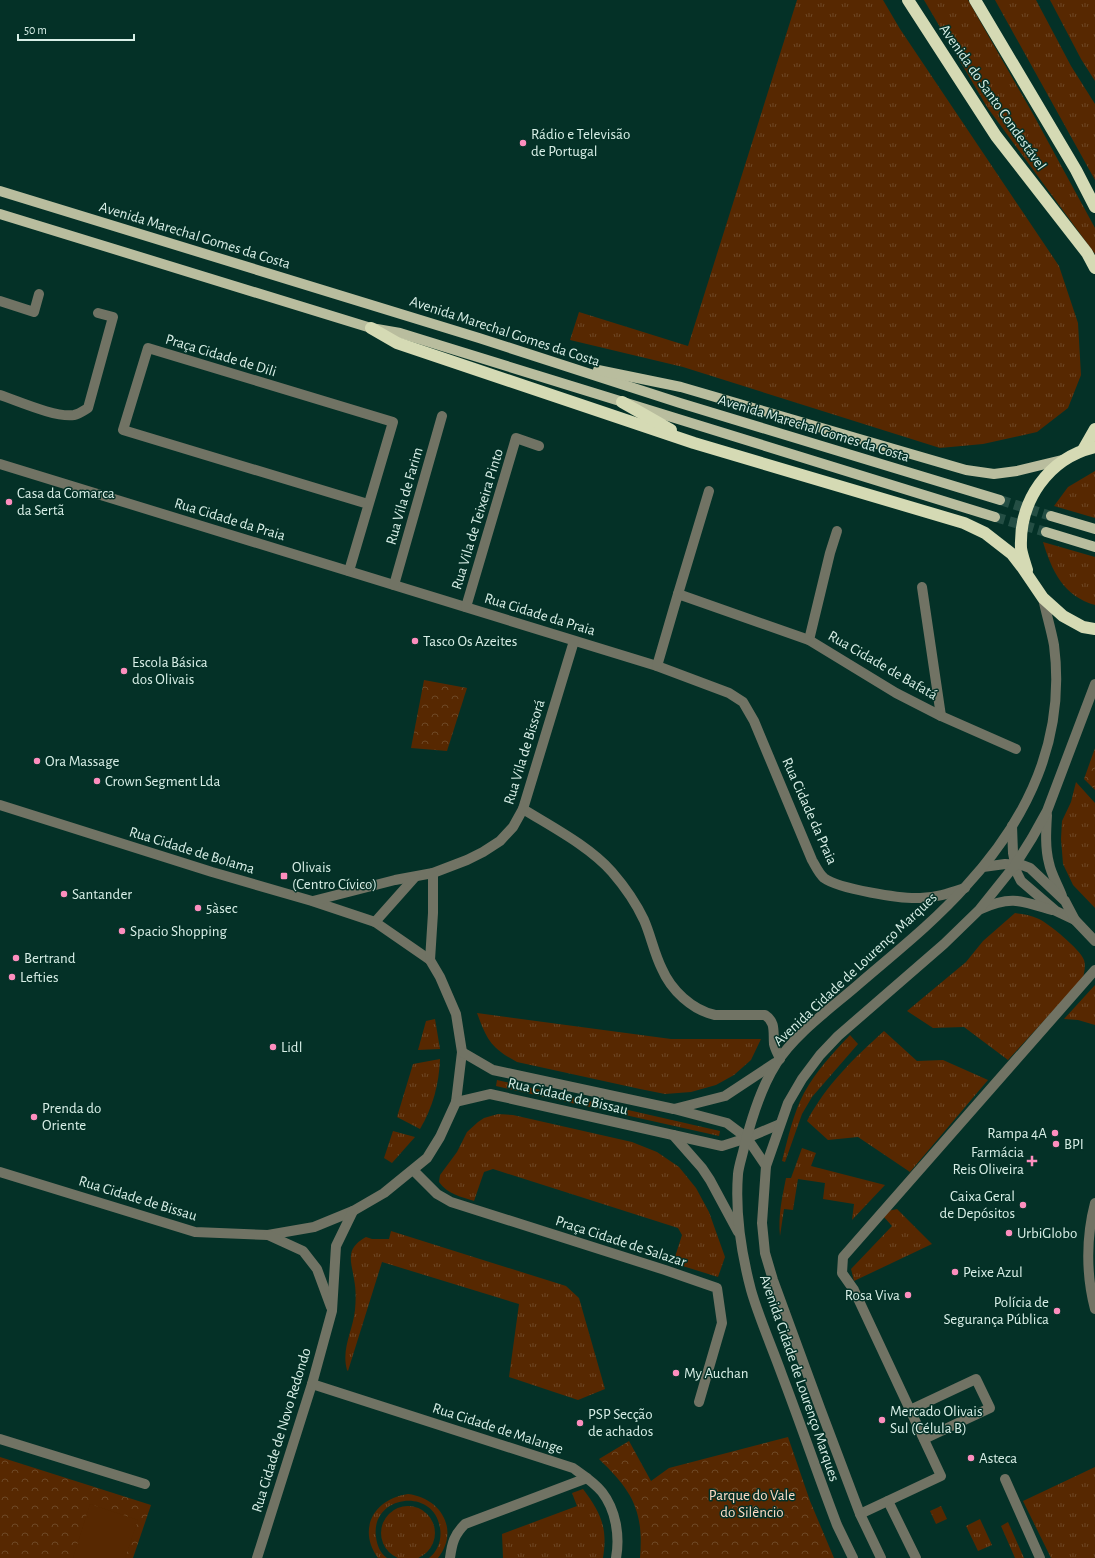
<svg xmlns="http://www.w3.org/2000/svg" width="1095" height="1558" font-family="'Alegreya Sans',sans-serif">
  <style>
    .grass { fill: url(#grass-tufts) }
    .park { fill: url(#park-crowns) }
    .pitch { fill: #572801 }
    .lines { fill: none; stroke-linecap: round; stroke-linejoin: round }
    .major-tunnel { stroke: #244e44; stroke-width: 10; stroke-dasharray: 10 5; stroke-linecap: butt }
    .minor { stroke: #717364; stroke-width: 10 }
    .major { stroke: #b9bd9e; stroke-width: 10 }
    .highway { stroke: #d5dab4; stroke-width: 12 }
    .poi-dot { fill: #fd8ebe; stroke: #043127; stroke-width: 1.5 }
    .labels { text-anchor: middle; stroke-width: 3; stroke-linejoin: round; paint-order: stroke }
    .street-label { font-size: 15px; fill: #d8efe7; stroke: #043127 }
    .poi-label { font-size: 15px; fill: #d8efe7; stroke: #043127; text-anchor: start }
    .park-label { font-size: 15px; fill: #fedac4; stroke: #043127 }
  </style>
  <defs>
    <pattern id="grass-tufts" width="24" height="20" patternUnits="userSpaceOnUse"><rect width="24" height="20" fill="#572801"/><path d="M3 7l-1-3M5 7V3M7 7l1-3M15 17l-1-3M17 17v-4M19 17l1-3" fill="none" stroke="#6e4826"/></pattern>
    <pattern id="park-crowns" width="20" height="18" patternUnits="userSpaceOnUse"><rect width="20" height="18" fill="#572801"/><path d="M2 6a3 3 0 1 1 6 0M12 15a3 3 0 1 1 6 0" fill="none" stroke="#6e4826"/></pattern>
  </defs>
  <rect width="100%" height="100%" fill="#043127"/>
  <g class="grass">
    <polygon points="797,0 883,0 900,29 1059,266 1078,323 1081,375 1068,408 1037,432 983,444 940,448 683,367 570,340 579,312 688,346"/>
    <polygon points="924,0 968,0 1033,114 1095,228 1095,254 987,107"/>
    <polygon points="995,0 1036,0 1071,66 1095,104 1095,180"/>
    <polygon points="1050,0 1095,0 1095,81 1081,59"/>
    <polygon points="1095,471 1095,518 1054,506 1068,487"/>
    <path d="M1043 542 1095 557V605C1063 596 1052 571 1043 542Z"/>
    <polygon points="1076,782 1095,803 1095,908 1073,885 1063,864 1061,839 1062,821 1071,802"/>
    <path d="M1015 913C1023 914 1031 915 1039 919 1048 923 1081 950 1084 960 1086 966 1084 973 1083 978L1008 1060 964 1027 933 1028 907 1011 966 962 983 941Z"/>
    <polygon points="1095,985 1095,1025 1078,1020 1064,1019"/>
    <path d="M477 1013 671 1039H761L751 1060 734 1075 716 1085 691 1092 665 1094 640 1089 517 1062C491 1048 487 1040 477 1013Z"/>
    <polygon points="435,1019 440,1049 418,1050 426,1021"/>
    <path d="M884 1031 917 1061 943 1060 988 1080 910 1172 858 1137 828 1140 807 1121C826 1085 854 1058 884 1031Z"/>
    <path d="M850 1035 858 1044 812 1097 802 1114 785 1162 782 1161C788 1138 793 1114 804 1093 816 1071 833 1053 850 1035Z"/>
    <path d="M440 1059C439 1084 433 1107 420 1129L397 1117 413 1064Z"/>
    <polygon points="497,1080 720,1131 719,1136 496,1086"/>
    <path d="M498 1114 513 1115 632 1142 657 1152 679 1167 696 1188 709 1212 725 1257 718 1277 673 1263 682 1235 678 1228 493 1169 484 1172 474 1201C462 1197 447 1194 439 1182L440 1175 457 1152 467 1132 478 1122 484 1118Z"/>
    <polygon points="393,1131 415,1137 392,1163 384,1158"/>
    <path d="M802 1148 816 1153 811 1166 885 1185 852 1220 854 1204 823 1199 825 1183 798 1179 793 1210 784 1209 780 1236C778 1216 782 1198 786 1178H791Z"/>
    <polygon points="897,1209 932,1244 854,1281 851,1269 892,1226 883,1216 888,1211"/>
    <path d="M391 1231 566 1286 579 1298 605 1389 578 1400 509 1377 519 1304 382 1262 348 1371 347 1370C341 1349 353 1330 355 1310 356 1299 356 1289 354 1279 353 1271 350 1263 351 1255 352 1246 359 1241 366 1237L372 1239H389Z"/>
    <polygon points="1095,1467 1095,1558 1051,1558 1023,1501"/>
    <path d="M583 1489C601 1513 608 1528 603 1558H503L502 1534 577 1506 572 1493Z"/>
    <path d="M408 1494C441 1498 460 1530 438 1558H429C438 1551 442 1539 440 1528 434 1486 370 1495 376 1537 377 1545 380 1553 387 1558H378C357 1529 374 1499 408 1494Z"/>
    <polygon points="941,1506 947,1519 936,1524 930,1511"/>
    <circle cx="408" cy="1533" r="27"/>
    <polygon points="980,1519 992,1545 978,1551 966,1526"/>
    <polygon points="1008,1522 1024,1558 1015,1558 1001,1526"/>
  </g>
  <g class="park">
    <polygon points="424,680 467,688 447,751 411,748"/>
    <polygon points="1095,748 1095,790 1084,779"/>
    <path d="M788 1437 810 1501 834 1558H640C644 1510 632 1491 599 1459L629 1441 651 1481 669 1468Z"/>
    <polygon points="0,1457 151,1505 133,1558 0,1558"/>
  </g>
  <polygon class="pitch" points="90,1504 138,1520 125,1558 73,1558"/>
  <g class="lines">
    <g class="major-tunnel">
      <polyline points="1000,500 1051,516"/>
      <polyline points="995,517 1046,532"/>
    </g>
    <g class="minor">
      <polyline points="0,301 34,312 39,294"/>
      <path d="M0 395C18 401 56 418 74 415 79 414 83 411 88 408L113 317 98 313"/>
      <path d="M0 464 657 666 729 693 743 702 754 721 812 860C815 865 819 874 824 878 839 889 901 899 920 898 936 898 950 893 965 888"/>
      <polyline points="349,571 393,422 148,348 123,430 368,504"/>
      <polyline points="394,585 442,416"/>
      <polyline points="922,587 941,716"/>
      <polyline points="678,594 709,491"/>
      <polyline points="466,607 516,438 539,446"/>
      <polyline points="809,640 830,553 837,531"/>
      <polyline points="657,666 678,594 809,640 896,693 941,716 1016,749"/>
      <polyline points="0,805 212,872 312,901 375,922 430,960 440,977 456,1014 462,1052 456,1102 440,1137 427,1158 384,1193 353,1211 314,1227 268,1235 195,1232 0,1172"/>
      <path d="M523 809C552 827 589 846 612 872 625 887 636 903 644 920 651 936 654 953 662 969 671 990 692 1010 715 1015H765C776 1022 773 1032 774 1044 775 1049 778 1054 780 1059"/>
      <path d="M1047 815C1046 831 1045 848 1049 863 1051 874 1058 885 1062 896"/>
      <polyline points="1012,826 1013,853 1017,873 1021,881 1056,911 1075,920"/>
      <polyline points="983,867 1005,864 1022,865 1030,868 1065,901 1075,920 1095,941"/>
      <polyline points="313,901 395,880 433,873 467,860 483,852 500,841 513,827 523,809 574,641"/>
      <path d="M981 909C1011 895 1022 901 1052 910"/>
      <polyline points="375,922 415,877"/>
      <polyline points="430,960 433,913 433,873"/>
      <polyline points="462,1052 493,1070 674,1109 727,1123 747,1138 766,1166"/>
      <polyline points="456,1102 490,1094 673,1135 702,1168 710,1180 738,1232"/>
      <polyline points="674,1109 725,1096 775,1063"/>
      <polyline points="673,1135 722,1146 747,1138 780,1124"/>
      <polyline points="413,1170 437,1194 451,1202 665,1270 717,1288 722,1323 699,1402"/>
      <path d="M1095 1203C1086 1237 1086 1275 1095 1309"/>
      <polyline points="268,1235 303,1251 317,1269 331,1307"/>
      <path d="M312 1384 573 1468C583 1475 594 1482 602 1492 616 1510 620 1536 616 1558"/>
      <polyline points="910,1410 976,1379 990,1408 924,1439"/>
      <polyline points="0,1439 145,1484"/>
      <polyline points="1005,1479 1040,1558"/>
      <polyline points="888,1501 916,1558"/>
      <polyline points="860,1514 941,1476 854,1290 842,1273 843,1257 1095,970"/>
      <polyline points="257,1558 312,1384 332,1311 336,1246 353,1211"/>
      <path d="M450 1558C452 1543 454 1535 465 1524L587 1478"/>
      <path d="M853 1558 837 1525C818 1475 801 1425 782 1375 772 1347 759 1318 751 1290 741 1252 735 1213 738 1174 739 1165 742 1157 744 1148 751 1120 760 1089 776 1064 794 1034 834 1006 860 983 896 952 934 922 966 886 1028 819 1066 738 1054 645 1051 629 1046 613 1043 598"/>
      <polyline points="881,1558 860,1514 820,1408 773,1280 765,1253 762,1223 766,1166 788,1103 802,1079 820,1055 838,1036 944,944 979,910 1015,865 1032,838 1047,811 1095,684"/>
    </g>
    <g class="major">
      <polyline points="0,191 479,338 680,403 1000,500"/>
      <polyline points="0,214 371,328 400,333 995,517"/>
      <polyline points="598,370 681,387 966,470 994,474 1017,471 1062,460"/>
      <polyline points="1051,516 1095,529"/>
      <polyline points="1046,532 1095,547"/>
    </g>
    <g class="highway">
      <polyline points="908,0 996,136 1087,253 1095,268"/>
      <polyline points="975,0 1076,170 1095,207"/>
      <polyline points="371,328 397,343 694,443 964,523 985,533 1012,554 1022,567 1043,598 1063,616 1083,627 1095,629"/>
      <polyline points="622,402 671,430"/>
      <polyline points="1083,450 1095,429"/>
      <path d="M1027 570C1025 563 1022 555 1021 548 1019 501 1048 458 1095 447"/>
    </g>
  </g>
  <g class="poi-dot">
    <circle cx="523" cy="143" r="4"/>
    <circle cx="9" cy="502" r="4"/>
    <circle cx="415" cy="641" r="4"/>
    <circle cx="124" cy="671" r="4"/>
    <circle cx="37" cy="761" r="4"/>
    <circle cx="97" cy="781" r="4"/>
    <rect x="280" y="872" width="8" height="8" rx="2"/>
    <circle cx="64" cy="894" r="4"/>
    <circle cx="198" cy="908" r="4"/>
    <circle cx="122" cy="931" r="4"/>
    <circle cx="16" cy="958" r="4"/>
    <circle cx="12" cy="977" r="4"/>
    <circle cx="273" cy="1047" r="4"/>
    <circle cx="34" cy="1117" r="4"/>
    <circle cx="1055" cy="1133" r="4"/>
    <circle cx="1056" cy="1144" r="4"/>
    <path d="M1030 1155h4v4h4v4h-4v4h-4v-4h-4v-4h4z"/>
    <circle cx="1023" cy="1205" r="4"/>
    <circle cx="1009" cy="1233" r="4"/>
    <circle cx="955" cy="1272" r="4"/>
    <circle cx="908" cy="1295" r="4"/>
    <circle cx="1057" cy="1311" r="4"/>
    <circle cx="676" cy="1373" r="4"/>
    <circle cx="882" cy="1420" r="4"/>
    <circle cx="580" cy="1423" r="4"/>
    <circle cx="971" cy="1458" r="4"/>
  </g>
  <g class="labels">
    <g class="street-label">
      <text transform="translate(993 97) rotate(55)" y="5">Avenida do Santo Condestável</text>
      <text transform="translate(195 235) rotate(17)" y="5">Avenida Marechal Gomes da Costa</text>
      <text transform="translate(505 331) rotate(18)" y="5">Avenida Marechal Gomes da Costa</text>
      <text transform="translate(221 355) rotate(17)" y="5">Praça Cidade de Dili</text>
      <text transform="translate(814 428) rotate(17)" y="5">Avenida Marechal Gomes da Costa</text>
      <text transform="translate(404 496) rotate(-74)" y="5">Rua Vila de Farim</text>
      <text transform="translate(230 519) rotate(17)" y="5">Rua Cidade da Praia</text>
      <text transform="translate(477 519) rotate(-73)" y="5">Rua Vila de Teixeira Pinto</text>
      <text transform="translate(540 614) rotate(17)" y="5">Rua Cidade da Praia</text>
      <text transform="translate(883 665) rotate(30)" y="5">Rua Cidade de Bafatá</text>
      <text transform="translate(524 752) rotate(-73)" y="5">Rua Vila de Bissorá</text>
      <text transform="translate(810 811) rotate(66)" y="5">Rua Cidade da Praia</text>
      <text transform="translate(192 850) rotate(17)" y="5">Rua Cidade de Bolama</text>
      <text transform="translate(855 969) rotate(-43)" y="5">Avenida Cidade de Lourenço Marques</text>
      <text transform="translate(568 1096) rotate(13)" y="5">Rua Cidade de Bissau</text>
      <text transform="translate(138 1198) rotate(17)" y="5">Rua Cidade de Bissau</text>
      <text transform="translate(621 1241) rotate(18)" y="5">Praça Cidade de Salazar</text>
      <text transform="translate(800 1378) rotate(71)" y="5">Avenida Cidade de Lourenço Marques</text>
      <text transform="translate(498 1428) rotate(18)" y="5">Rua Cidade de Malange</text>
      <text transform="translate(281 1430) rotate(-73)" y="5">Rua Cidade de Novo Redondo</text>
    </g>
    <g class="poi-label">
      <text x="531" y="139">Rádio e Televisão<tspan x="531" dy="17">de Portugal</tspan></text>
      <text x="17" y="498">Casa da Comarca<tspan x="17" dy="17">da Sertã</tspan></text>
      <text x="423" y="646">Tasco Os Azeites</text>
      <text x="132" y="667">Escola Básica<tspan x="132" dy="17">dos Olivais</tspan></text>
      <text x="45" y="766">Ora Massage</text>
      <text x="105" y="786">Crown Segment Lda</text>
      <text x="292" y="872">Olivais<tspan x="292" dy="17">(Centro Cívico)</tspan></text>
      <text x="72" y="899">Santander</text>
      <text x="206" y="913">5àsec</text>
      <text x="130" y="936">Spacio Shopping</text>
      <text x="24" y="963">Bertrand</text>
      <text x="20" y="982">Lefties</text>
      <text x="281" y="1052">Lidl</text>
      <text x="42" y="1113">Prenda do<tspan x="42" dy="17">Oriente</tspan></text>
      <text x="1047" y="1138" text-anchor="end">Rampa 4A</text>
      <text x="1064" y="1149">BPI</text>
      <text x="1024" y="1157" text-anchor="end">Farmácia<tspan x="1024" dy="17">Reis Oliveira</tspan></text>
      <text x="1015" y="1201" text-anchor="end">Caixa Geral<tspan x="1015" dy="17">de Depósitos</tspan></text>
      <text x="1017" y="1238">UrbiGlobo</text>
      <text x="963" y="1277">Peixe Azul</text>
      <text x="900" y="1300" text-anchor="end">Rosa Viva</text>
      <text x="1049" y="1307" text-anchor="end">Polícia de<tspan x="1049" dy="17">Segurança Pública</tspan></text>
      <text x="684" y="1378">My Auchan</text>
      <text x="890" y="1416">Mercado Olivais<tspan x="890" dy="17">Sul (Célula B)</tspan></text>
      <text x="588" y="1419">PSP Secção<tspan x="588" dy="17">de achados</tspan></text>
      <text x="979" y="1463">Asteca</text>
    </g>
    <g class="park-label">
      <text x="752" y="1500">Parque do Vale<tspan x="752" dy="17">do Silêncio</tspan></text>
    </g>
  </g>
  <path d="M18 34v6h116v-6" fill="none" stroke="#d8efe7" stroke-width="2"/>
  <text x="24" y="34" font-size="12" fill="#d8efe7" stroke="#043127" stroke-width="3" paint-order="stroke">50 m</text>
</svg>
